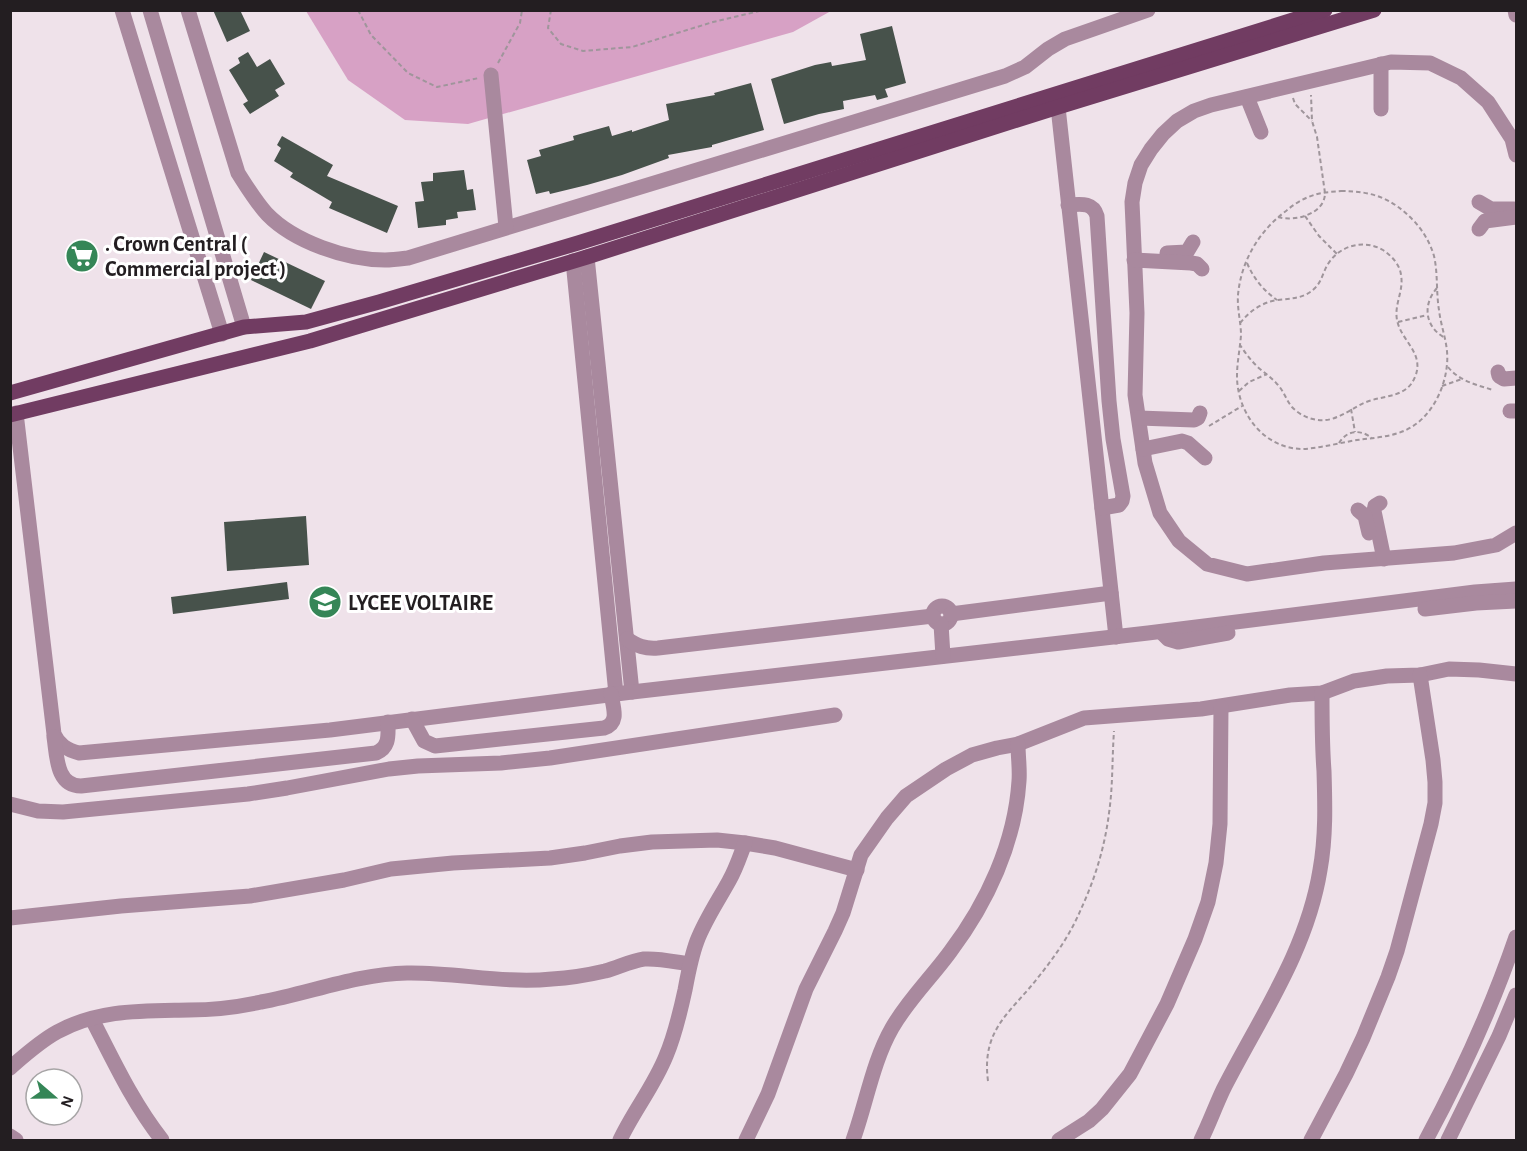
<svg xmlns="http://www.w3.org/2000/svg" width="1527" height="1151" font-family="'Alegreya Sans',sans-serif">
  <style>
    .green { fill: #d7a1c5 }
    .building { fill: #47524b }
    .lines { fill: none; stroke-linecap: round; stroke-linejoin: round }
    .path { stroke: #9f959b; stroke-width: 2; stroke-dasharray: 4.5 3; stroke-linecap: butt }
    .minor { stroke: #a9899e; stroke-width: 15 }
    .major { stroke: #713c62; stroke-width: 15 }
    .labels { text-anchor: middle; stroke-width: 6; stroke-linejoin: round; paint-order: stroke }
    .poi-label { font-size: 22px; font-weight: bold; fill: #231e21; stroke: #fff; text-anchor: start }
  </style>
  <rect width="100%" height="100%" fill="#efe2ea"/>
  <polygon class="green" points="306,11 831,11 793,32 468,124 405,120 348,80"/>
  <g class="building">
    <polygon points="213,10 240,10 250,31 227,42"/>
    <polygon points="892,26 906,83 885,89 888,97 877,100 875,95 843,101 844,109 819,114 784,124 771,79 815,65 831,62 832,66 866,60 860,34"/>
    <polygon points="248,52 257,67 270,59 285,84 275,90 279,96 250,114 243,104 248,101 229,70 240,63 238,58"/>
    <polygon points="751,83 764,130 712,145 712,147 668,155 669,158 622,175 587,185 550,194 549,191 536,194 527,160 541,156 539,150 574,140 573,136 609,126 612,136 632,130 632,132 669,120 666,104 715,95 714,93"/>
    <polygon points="282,136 333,165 327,176 398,206 387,233 329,208 332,202 290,177 293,173 274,161 281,148 277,145"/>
    <polygon points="464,170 467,190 473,189 476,210 457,212 458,218 446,220 446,225 418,228 415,202 424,201 421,182 433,181 433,173"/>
    <polygon points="264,252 325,281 311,309 251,280"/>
    <polygon points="306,516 309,565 227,571 224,522"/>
    <polygon points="287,582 289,599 173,614 171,597"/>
  </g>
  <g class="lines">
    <g class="path">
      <polyline points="358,10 371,35 408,73 437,87 479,78"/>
      <polyline points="551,10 548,28 561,44 583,51 632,47 713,22 764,10"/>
      <polyline points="498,63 520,23 522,10"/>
      <polyline points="1293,98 1295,104 1312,121"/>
      <path d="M1341 191C1372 191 1392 198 1414 221 1423 231 1430 242 1434 256 1438 273 1436 292 1439 310 1441 328 1449 345 1447 364 1445 390 1430 419 1406 430 1391 437 1373 438 1357 440 1339 443 1321 448 1303 449 1264 449 1237 413 1237 376 1237 362 1240 349 1241 335 1241 322 1237 309 1238 295 1241 261 1259 231 1286 211 1294 204 1304 198 1314 195 1322 192 1332 192 1341 191Z"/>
      <polyline points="1305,216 1319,236 1337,254"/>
      <path d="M1278 217C1295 222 1325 214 1325 193L1317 137 1312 121 1311 95"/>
      <path d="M1247 263C1254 279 1263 290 1277 300"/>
      <path d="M1437 288C1422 305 1425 327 1445 338"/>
      <polyline points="1398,322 1427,315"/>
      <path d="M1240 323C1250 311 1262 302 1278 300 1292 298 1304 299 1315 288 1322 281 1323 272 1328 264 1340 245 1364 239 1383 250 1392 256 1400 265 1401 275 1404 291 1394 304 1397 320 1401 341 1425 353 1415 377 1407 397 1387 395 1369 401 1357 405 1348 413 1337 417 1322 424 1303 419 1292 407 1286 400 1284 391 1277 384 1272 378 1266 374 1260 369 1252 362 1246 354 1240 345"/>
      <path d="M1448 367C1459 381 1477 385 1493 390"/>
      <polyline points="1442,386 1462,379"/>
      <polyline points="1239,391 1249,382 1267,374"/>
      <polyline points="1351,409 1355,432"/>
      <polyline points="1209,426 1242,406"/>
      <path d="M1339 443C1347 430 1360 429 1372 438"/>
      <path d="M988 1081C981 1028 1012 1012 1040 975 1056 955 1071 933 1081 909 1095 879 1105 846 1109 813 1113 786 1112 758 1114 731"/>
    </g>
    <g class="minor">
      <polyline points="122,10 222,334"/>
      <polyline points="150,10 244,327"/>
      <path d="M188 10 238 173C247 187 256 202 267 214 294 242 347 260 385 260 393 260 400 259 408 258L1005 76 1025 67 1048 49 1065 39 1148 10"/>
      <polyline points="1515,10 1516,15"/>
      <polyline points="1381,64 1381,109"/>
      <polyline points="491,75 506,227"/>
      <polyline points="1247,97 1261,132"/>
      <polyline points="1058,107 1116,637"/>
      <polyline points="1516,155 1512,139 1488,102 1461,78 1430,63 1391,62 1211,105 1194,111 1177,121 1163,134 1151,149 1141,165 1135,183 1132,202 1137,313 1135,395 1145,463 1160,513 1179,541 1207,564 1247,574 1324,563 1454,553 1496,545 1516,533"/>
      <polyline points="1479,202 1491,209 1514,209"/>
      <path d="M1068 205C1081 204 1093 202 1097 216L1109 401 1113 439 1123 496 1122 501 1119 505 1102 508"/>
      <polyline points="1479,229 1485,221 1516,217"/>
      <polyline points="1167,253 1187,252 1193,242"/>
      <polyline points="587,257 632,692"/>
      <polyline points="1134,260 1191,263 1197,264 1202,269"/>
      <polyline points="573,261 616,694"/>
      <polyline points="1498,372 1499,376 1504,379 1516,378"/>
      <polyline points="1510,411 1516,411"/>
      <path d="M16 413 54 734C59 745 67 750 79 753L330 730 632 692 1148 633 1475 592 1516 589"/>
      <polyline points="1139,418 1194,420 1198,418 1200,413"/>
      <polyline points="1143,449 1182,441 1188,443 1205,458"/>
      <polyline points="1380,503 1375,506 1374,511 1384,559"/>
      <polyline points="1358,510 1365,516 1369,533"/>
      <circle cx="942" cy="615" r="9"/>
      <polyline points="1425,609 1476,603 1516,601"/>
      <polyline points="951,614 1111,593"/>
      <polyline points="941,624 943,656"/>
      <polyline points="1161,632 1168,639 1178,642 1228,633"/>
      <path d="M627 639C637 646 645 649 658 648L933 616"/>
      <path d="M412 719 424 741 435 746 604 728C620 723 613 707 611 694"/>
      <path d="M54 737C57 756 56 786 81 786L376 753C390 747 388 735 388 722"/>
      <polyline points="10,804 38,811 63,812 248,794 287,788 389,769 418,766 501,763 550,758 835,715"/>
      <polyline points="10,918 121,906 250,896 344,880 391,869 453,863 550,858 585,853 620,846 652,842 717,840 745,843 775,848 857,870"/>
      <path d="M92 1019C114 1062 133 1103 162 1140"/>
      <path d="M10 1068C25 1055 39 1042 57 1032 99 1009 143 1011 189 1010 213 1010 238 1007 261 1002 310 993 357 974 407 973 456 972 503 984 552 979 570 978 588 975 605 971 619 967 631 961 644 959 660 958 675 962 689 964"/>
      <polyline points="10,1136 16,1140"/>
      <path d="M620 1140C633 1112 654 1086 666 1056 675 1035 680 1013 685 990 688 974 691 957 697 941 705 920 718 901 729 881 736 869 740 856 745 843"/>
      <polyline points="746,1140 768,1094 806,989 835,931 843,913 861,855 887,818 906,796 946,769 972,755 997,748 1018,744 1084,718 1201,709 1290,695 1322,693 1354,681 1387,676 1420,675 1449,669 1479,670 1516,674"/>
      <path d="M853 1140C866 1104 873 1061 892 1028 908 1000 931 978 950 952 987 903 1015 843 1019 781 1020 769 1018 757 1018 744"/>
      <polyline points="1059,1140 1089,1121 1102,1109 1130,1074 1167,1004 1195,939 1208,902 1216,863 1220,824 1221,707"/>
      <path d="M1201 1140C1209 1124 1215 1107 1223 1090 1259 1019 1307 951 1320 870 1326 837 1325 804 1324 771 1322 745 1322 719 1322 693"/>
      <polyline points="1311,1140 1346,1074 1363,1038 1388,977 1397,951 1431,824 1435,803 1435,782 1433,760 1420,675"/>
      <path d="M1426 1140C1461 1075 1492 1007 1516 937"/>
      <polyline points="1448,1140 1499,1036 1516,995"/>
    </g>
    <g class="major">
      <polyline points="10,393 244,327 306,322 379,302 578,243 1325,10"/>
      <polyline points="10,415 310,341 587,257 1058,107 1374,10"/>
    </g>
  </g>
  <defs>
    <symbol id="supermarket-disc" viewBox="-11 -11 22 22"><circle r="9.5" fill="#358657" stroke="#fff"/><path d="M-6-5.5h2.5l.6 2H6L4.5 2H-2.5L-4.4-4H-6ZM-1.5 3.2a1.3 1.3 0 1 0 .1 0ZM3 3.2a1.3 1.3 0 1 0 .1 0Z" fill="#fff"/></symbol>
    <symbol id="school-disc" viewBox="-11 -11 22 22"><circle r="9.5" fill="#358657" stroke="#fff"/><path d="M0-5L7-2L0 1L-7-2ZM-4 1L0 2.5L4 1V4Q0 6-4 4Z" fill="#fff"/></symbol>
  </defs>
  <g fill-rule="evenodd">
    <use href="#supermarket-disc" x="63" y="237" width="38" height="38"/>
    <use href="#school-disc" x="306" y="583" width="38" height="38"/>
  </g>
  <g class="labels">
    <g class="poi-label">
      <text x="105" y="251">. Crown Central (<tspan x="105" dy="25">Commercial project )</tspan></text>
      <text x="348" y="610">LYCEE VOLTAIRE</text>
    </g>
  </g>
  <rect width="1527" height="1151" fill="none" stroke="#231e21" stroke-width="24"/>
  <g transform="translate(54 1097) rotate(110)"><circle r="28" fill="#ffffff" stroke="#a7a5a6" stroke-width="1.5"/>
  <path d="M0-4.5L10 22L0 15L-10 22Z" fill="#358657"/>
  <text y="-9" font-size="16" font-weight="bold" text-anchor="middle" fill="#231e21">N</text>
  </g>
</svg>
